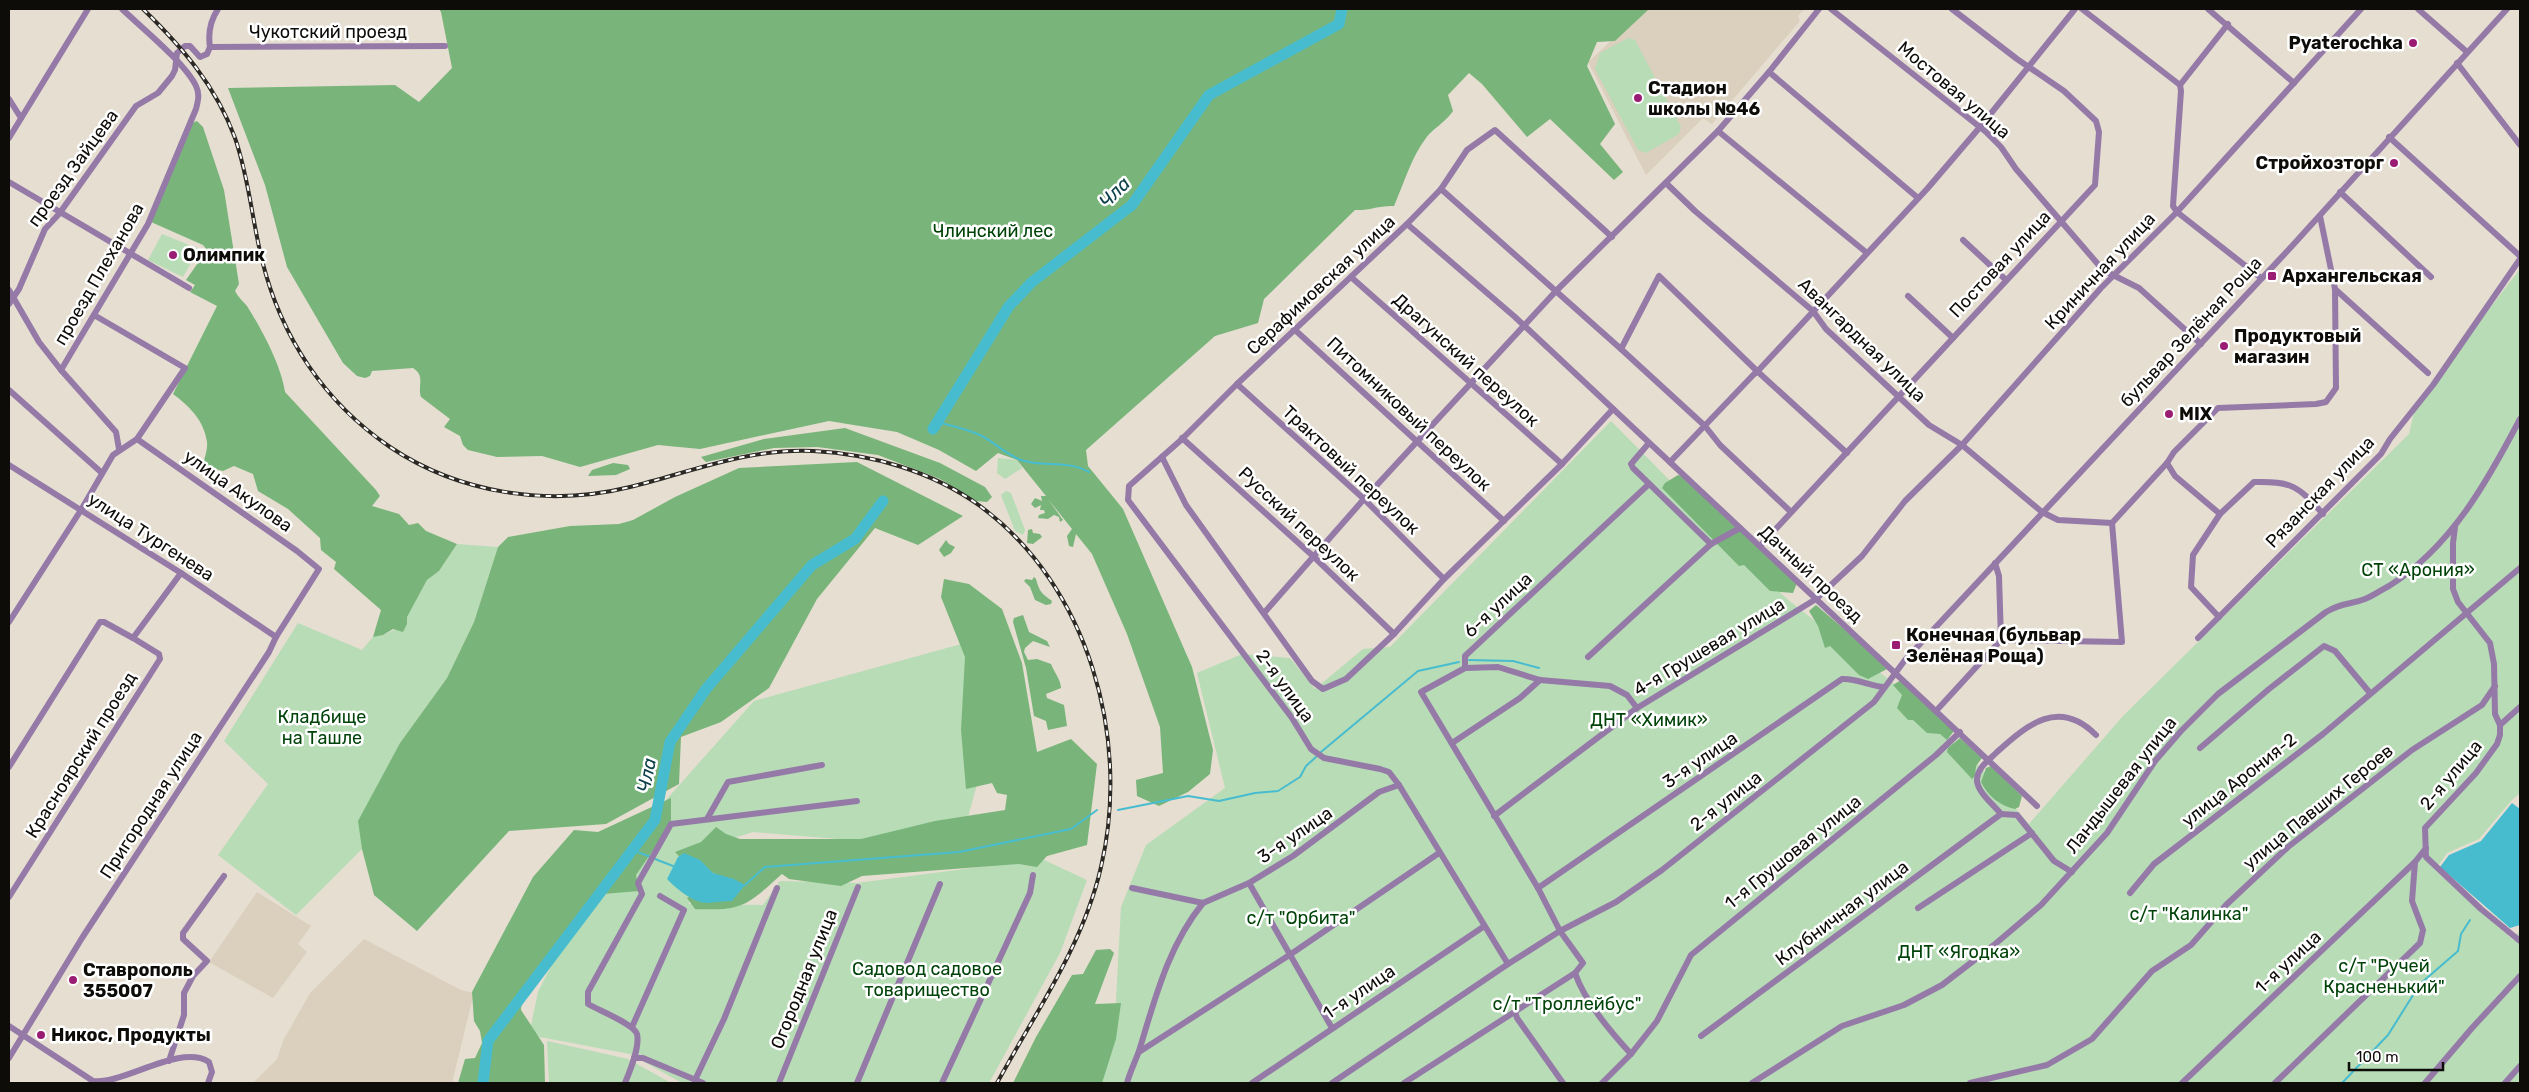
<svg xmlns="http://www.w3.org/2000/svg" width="2529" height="1092" font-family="Rubik,sans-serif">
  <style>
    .built { fill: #dbd0bd }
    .green { fill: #b7dcb6 }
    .forest { fill: #79b57a }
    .water { fill: #48bccf }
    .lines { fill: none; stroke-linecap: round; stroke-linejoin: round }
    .stream { stroke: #48bccf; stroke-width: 2 }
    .river { stroke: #48bccf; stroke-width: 11 }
    .minor { stroke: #957aa8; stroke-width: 6 }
    .rail-casing { stroke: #2c2924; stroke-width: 4 }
    .rail { stroke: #fff; stroke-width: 2; stroke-dasharray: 5.5; stroke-linecap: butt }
    .poi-dot { fill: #9a1c73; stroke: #fff; stroke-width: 2 }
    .labels { text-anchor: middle; stroke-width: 5; stroke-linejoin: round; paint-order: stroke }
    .street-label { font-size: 18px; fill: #0e0c08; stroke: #fff }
    .poi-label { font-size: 18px; font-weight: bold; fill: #0e0c08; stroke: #fff; text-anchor: start }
    .park-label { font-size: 18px; fill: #004309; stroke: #fff }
    .water-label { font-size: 19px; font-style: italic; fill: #0c4149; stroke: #fff }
  </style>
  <rect width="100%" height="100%" fill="#e5ded1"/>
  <g class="built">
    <polygon points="1646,9 1804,9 1798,16 1800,21 1787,36 1712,124 1703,118 1646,175 1588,62"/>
    <polygon points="257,892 311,926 298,944 307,952 273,998 209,962"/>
    <polygon points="364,939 461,990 474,993 452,1083 253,1083 277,1059 283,1041 310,993"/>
  </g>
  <g class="green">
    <polygon points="1628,38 1635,40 1681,127 1679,134 1646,153 1638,150 1595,69 1600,53"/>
    <polygon points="162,234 199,249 183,277 148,260"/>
    <polygon points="2520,269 2520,793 2511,801 2479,839 2447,853 2435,870 2513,940 2520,930 2520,1083 1096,1083 1114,1039 1121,907 1146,845 1225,788 1197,673 1242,654 1290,658 1315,689 1363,649 1390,647 1611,421 1787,599 1892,682 1980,767 2029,824 2123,716 2409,434 2416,404"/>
    <polygon points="998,458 1017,460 1022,468 1005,479 997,473"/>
    <polygon points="1006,491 1011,493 1025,530 1023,535 1015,531 1001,495"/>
    <polygon points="457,544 498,547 474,622 447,678 400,743 359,821 362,849 296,915 218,855 268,784 224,741 298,623 362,650 373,637 383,635 407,624 406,617 427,580 439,571"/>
    <polygon points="976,640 1002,695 966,824 862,841 753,832 707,846 695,863 689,904 763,905 780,881 857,883 1042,859 1087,880 1060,953 989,1083 682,1083 630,1054 529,1035 538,992 594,881 754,701"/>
    <polygon points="547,1041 628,1059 671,1083 549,1083"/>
  </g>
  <g class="forest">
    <path d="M439 9H1649L1615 41 1597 42 1587 66 1615 124 1600 144 1623 172 1614 180 1550 119 1527 137 1482 84 1469 73 1448 95 1453 111C1444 124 1433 128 1426 138 1411 158 1404 183 1394 206 1380 205 1368 211 1355 210L1264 299 1258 323 1215 336 1086 450 1088 466 1123 509 1192 667 1213 750 1210 774 1188 792 1159 806 1137 796 1136 780 1163 773 1160 727 1127 634 1092 554 1076 534 1073 547 1069 546 1067 536 1072 529 1048 499 1063 520 1060 522 1059 517 1054 515 1048 519 1038 518 1039 515 1045 513 1044 510H1040L1041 505 1035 508 1031 504 1035 498 1042 501 1041 496H1046L1017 460 998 453 976 471 939 450 897 432 829 421 700 449 658 445 580 467 542 456 497 457 468 450 463 445 460 436 444 427 450 419 421 397C417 386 426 376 413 368L372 371 370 376 365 378 357 376 343 363 287 267 265 185 228 88 395 85 419 102 452 68 441 12Z"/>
    <path d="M197 121 203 127 224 190 239 284 235 291C238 297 243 301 247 306 262 330 281 365 285 392L376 490 380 496 372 506 399 514 409 525 418 523 426 531 457 544 439 571 427 580 407 617V624L403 632 393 629 383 635 373 637 381 610 334 569 336 562 321 550 320 538 288 509 258 491 253 474 234 466 223 471 203 466C204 459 208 449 207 442 204 420 189 406 173 394L217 306 190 292 195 285 186 280 207 250 203 245 151 222 192 123Z"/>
    <polygon points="845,428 940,463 985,487 992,497 987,502 976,501 940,479 878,455 817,447 774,448 706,462 701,457 764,439"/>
    <polygon points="857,462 963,516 918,545 875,528 817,599 769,688 721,722 681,737 679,784 606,824 509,831 417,931 374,895 362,849 358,821 400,743 447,678 474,622 498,547 508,537 570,526 619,524 633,520 675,497 739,468"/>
    <polygon points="613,463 628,465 630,469 616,475 588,476 592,470"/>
    <polygon points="1678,475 1683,476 1797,583 1793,593 1770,591 1744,565 1739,566 1662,488 1665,483"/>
    <polygon points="1032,529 1033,533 1040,534 1042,537 1033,544 1027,543 1028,530"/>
    <polygon points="946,540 949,544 955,547 951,553 944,557 939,550"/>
    <path d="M1034 577 1036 579C1039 591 1042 594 1052 601L1051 604 1046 605 1035 600 1030 587 1024 581 1026 579 1032 580Z"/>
    <path d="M944 579 969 584 1002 609 1022 663 1037 752 1071 739 1097 764 1087 845 1047 856 1037 867 1019 864 862 876 841 886 789 879 782 874C747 905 744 911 695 909L687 898 722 877 682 859 675 852 701 842 716 827 726 834 740 839H861L935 821 1005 810 1007 795 997 793 992 783 966 789 961 730 965 657 941 597Z"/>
    <polygon points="1816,605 1887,666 1887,669 1868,679 1859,675 1830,646 1825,648 1818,626 1809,611"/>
    <path d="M1023 615 1029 632 1047 641 1050 647 1033 641 1025 648 1024 652 1028 660 1037 659 1051 664C1054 672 1061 680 1061 688L1046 694 1047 698 1064 705 1067 726 1048 730 1046 721 1034 716 1026 668 1013 622 1014 618Z"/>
    <polygon points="1901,680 1954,731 1947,740 1940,734 1927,733 1913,720 1908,720 1897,708 1902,695 1893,685"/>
    <polygon points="1960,738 1982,758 1976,766 1975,776 1972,779 1947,752 1948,748"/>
    <path d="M1991 766 2022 796 2019 807 2015 809C2000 806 1988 796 1981 782L1986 768Z"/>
    <polygon points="671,798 671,824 636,875 639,891 603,894 529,995 522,998 521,1010 544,1045 545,1083 458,1083 465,1059 475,1058 482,1043 480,1031 474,1021 472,992 533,877 574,830 598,832"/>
    <polygon points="1110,949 1114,953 1095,1004 1121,1003 1116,1039 1102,1083 1013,1083 1036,1037 1072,975 1083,974 1096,950"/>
  </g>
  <g class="water">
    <polygon points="2512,803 2520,809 2520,925 2510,928 2440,867 2449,855 2481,841"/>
    <path d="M684 853 700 860 713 873 734 879 745 885 732 901C724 901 717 902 708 903 693 903 677 889 667 879L678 857Z"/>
  </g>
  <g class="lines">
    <g class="stream">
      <path d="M937 422C952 426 968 429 982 436 995 443 1007 455 1021 460 1044 468 1065 459 1089 472"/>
      <polyline points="1469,660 1513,661 1539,668"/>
      <polyline points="1321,752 1418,671 1459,662"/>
      <polyline points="1118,810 1188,796 1219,801 1255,793 1278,791 1300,777 1306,766 1316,757"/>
      <polyline points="632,850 651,857"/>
      <polyline points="655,859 673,866"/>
      <polyline points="745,885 765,867 959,852 1071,829 1097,810"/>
      <polyline points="2342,1083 2388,1035 2420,984 2458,951 2461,934 2470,920"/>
    </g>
    <g class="river">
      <polyline points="933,429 1009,306 1032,282 1132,205 1209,95 1339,24 1342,9"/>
      <polyline points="483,1083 488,1041 655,820 670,742 706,689 812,565 855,539 883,501"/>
    </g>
    <g class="minor">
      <path d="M218 9C210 21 208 34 210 47L445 46"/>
      <polyline points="1831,9 1986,132 2001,147 2016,169 2103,270 2139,288 2201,344"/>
      <polyline points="2082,9 2180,85 2181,91 2173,206 2177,212 2261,278"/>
      <polyline points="2208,9 2294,83"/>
      <polyline points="2418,9 2467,52"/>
      <polyline points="2457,63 2520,145"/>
      <polyline points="1769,72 1918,198"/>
      <polyline points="2180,85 2228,24"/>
      <polyline points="9,99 21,118"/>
      <polyline points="1718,131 1867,253"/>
      <polyline points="2389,137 2520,256"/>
      <polyline points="9,138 88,9"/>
      <polyline points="9,182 189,288"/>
      <polyline points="1666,183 1695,211 1813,311 1826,329 1929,425 1962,445 2042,512 2058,520 2112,523"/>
      <polyline points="1441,189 1621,349"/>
      <polyline points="2340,192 2431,277"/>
      <polyline points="1407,224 1515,317 2037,806"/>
      <polyline points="1963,240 2005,279"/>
      <polyline points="1351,277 1562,464"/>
      <polyline points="2335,289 2428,373"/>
      <polyline points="9,290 39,342 61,370 116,432 119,449"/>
      <polyline points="1908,296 1953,338"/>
      <polyline points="9,304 19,289 45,229 59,214 136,106 158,93 172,76 175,70 177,53 185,46 190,46 200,57 207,54 210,47"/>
      <polyline points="1294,329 1504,521"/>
      <path d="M61 370 148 224 196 109C198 101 200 94 196 86 185 63 142 28 122 9"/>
      <polyline points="1757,371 1847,453"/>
      <polyline points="1756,373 1927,189 1980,127 2075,9"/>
      <polyline points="1237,384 1364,499 1444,579"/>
      <polyline points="9,390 102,473"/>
      <polyline points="1182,438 1313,556 1394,634"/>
      <polyline points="1162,457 1186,505 1312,681 1323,689 1346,679 1394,634 1444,579 1562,464 1613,409"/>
      <polyline points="1670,462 1757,371 1659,276 1621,349 1705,426 1720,445 1791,512"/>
      <polyline points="2167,463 2175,476 2220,514"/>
      <polyline points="9,465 181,573 276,637"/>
      <polyline points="2455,527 2453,543 2453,589 2458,602 2490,643 2494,664 2495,714 2500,725 2500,735 2497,744 2476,773 2425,828 2426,857 2481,909 2520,941"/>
      <polyline points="1711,544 1740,528"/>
      <polyline points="1760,546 2095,185 2099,132 2096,121 2064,91 2017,59 1952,9"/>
      <polyline points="1995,563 1999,576 2001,640"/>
      <polyline points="1264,613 1364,499 1556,291 1718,131 1769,72 1819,9"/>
      <path d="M2219 617 2191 587 2193 555 2220 514 2254 482C2292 481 2298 486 2323 514"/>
      <polyline points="9,622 81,510 113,455 137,439 185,368 94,315"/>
      <polyline points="2198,638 2381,454 2390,439 2433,385 2520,259"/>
      <polyline points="1588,657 1711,544 1633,468 1631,464 1649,443"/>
      <polyline points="1637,708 1627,695 1610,686 1540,680 1498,667 1465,668 1465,656 1649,484"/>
      <polyline points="1936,711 2001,640 2122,642 2112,523 2167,463 2174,452 2218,408 2316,404 2326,402 2336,388 2335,289 2320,216"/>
      <polyline points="2500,725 2520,707"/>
      <polyline points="1452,743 1520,698 1540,680"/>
      <polyline points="2200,748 2269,689 2324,646 2335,651 2370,693"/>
      <polyline points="9,767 100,622 104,622 133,638 181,573"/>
      <path d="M2001 814C1994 805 1976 791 1977 779 1978 767 1989 760 1997 752 2028 724 2059 698 2096 735"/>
      <polyline points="2001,814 2017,815 2054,861 2072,872"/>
      <polyline points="1494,816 1637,708 1816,599 1862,556 1905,501 1962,445 2101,288 2177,212 2361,9"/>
      <polyline points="707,819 728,782 822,765"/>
      <polyline points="1249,883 1332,1028"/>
      <polyline points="1132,888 1203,903 1249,883 1293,856 1379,792 1399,785"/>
      <path d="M1538 888 1842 679C1856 678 1870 686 1884 687"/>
      <polyline points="2130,893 2154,864 2323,734 2520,568"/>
      <polyline points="9,897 160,659 159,654 133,638"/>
      <polyline points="1918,908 2032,833"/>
      <polyline points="1508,964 1399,785 1389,772 1380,769 1324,758 1311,749 1292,718 1128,500 1129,486 1181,440 1237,384 1407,224 1441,189 1467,150 1495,130 1612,237"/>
      <path d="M1575 973C1585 1002 1611 1032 1631 1054"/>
      <polyline points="1515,1012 1517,1018 1563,1083"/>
      <path d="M9 1026 93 1081C123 1085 180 1043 209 1062L212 1072 208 1083"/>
      <polyline points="632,1027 684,910 660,896"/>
      <polyline points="1701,1036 2001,814"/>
      <polyline points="1139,1052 1291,954 1439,853"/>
      <polyline points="9,1058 82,938 269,652 276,637 319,569 297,551 137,439"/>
      <polyline points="634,1058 643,1058 703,1083"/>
      <polyline points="169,1061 184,1015 184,993 193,976 207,961 183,939 183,933 224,876"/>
      <polyline points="695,1080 724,1019 777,888"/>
      <path d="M625 1083C630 1071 640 1047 637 1034 634 1024 598 1010 588 1004V992L642 894 638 883 671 824 857 801"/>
      <polyline points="779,1083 858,887"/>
      <polyline points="857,1083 940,884"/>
      <polyline points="942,1083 1030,893 1033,875"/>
      <path d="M1127 1083C1130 1072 1135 1062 1139 1051 1155 999 1168 946 1203 903"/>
      <polyline points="1252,1083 1483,927"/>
      <polyline points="1332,1083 1508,964 1560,931 1616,902 1662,870 1874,702 1905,660 2292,246 2507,9"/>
      <polyline points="1404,1083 1575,973 1583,963 1560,931 1538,888 1421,692 1465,668"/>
      <polyline points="1602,1083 1631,1054 1657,1021 1691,955 1936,755 1960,732"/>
      <path d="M1752 1083 1842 1026 1904 1005 1942 985 1994 945 2041 905 2107 833 2155 761 2181 731 2218 694 2326 612C2343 602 2350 605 2365 599 2373 596 2381 590 2389 586 2451 547 2487 482 2520 419"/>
      <polyline points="1970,1083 2047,1065 2092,1039 2152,971 2191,945 2226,905 2288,847 2412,750 2482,705 2495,686"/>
      <polyline points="2182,1083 2415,862 2426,848"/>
      <polyline points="2275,1083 2420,943 2423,930 2412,901 2415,862"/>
      <polyline points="2425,1083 2472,1028 2520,976"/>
      <polyline points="2505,1083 2520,1066"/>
    </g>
    <defs>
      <path id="rail" d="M143 9C182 47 216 86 235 138 249 178 252 220 262 260 281 337 324 402 390 447 460 494 549 507 630 487 691 472 748 448 813 451 871 454 932 471 980 506 1089 586 1131 739 1101 867 1083 946 1035 1013 997 1083"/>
    </defs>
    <use href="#rail" class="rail-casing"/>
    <use href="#rail" class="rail"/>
  </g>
  <g class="poi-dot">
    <circle cx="2413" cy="43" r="5"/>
    <circle cx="1638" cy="98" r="5"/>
    <circle cx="2394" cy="163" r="5"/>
    <circle cx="173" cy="255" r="5"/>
    <rect x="2267" y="271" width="10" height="10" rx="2.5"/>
    <circle cx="2224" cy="346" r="5"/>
    <circle cx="2169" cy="414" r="5"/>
    <rect x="1891" y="640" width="10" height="10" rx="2.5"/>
    <circle cx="73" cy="980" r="5"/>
    <circle cx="41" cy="1035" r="5"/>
  </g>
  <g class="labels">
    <g class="street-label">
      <text x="328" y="38">Чукотский проезд</text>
      <text transform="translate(1954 90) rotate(40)" y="6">Мостовая улица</text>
      <text transform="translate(73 168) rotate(-54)" y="6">проезд Зайцева</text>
      <text transform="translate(2000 264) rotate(-47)" y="6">Постовая улица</text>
      <text transform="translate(2100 271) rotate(-47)" y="6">Криничная улица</text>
      <text transform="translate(99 274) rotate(-60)" y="6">проезд Плеханова</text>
      <text transform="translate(1321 285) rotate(-43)" y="6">Серафимовская улица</text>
      <text transform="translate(2191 332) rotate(-47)" y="6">бульвар Зелёная Роща</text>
      <text transform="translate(1862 340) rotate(44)" y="6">Авангардная улица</text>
      <text transform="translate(1466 360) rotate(42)" y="6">Драгунский переулок</text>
      <text transform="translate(1409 414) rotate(43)" y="6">Питомниковый переулок</text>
      <text transform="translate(1351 470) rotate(43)" y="6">Трактовый переулок</text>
      <text transform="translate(238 491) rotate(35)" y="6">улица Акулова</text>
      <text transform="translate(2320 492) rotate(-46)" y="6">Рязанская улица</text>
      <text transform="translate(1299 524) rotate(43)" y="6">Русский переулок</text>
      <text transform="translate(151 537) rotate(33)" y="6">улица Тургенева</text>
      <text transform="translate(1811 574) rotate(43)" y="6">Дачный проезд</text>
      <text transform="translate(1498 605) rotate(-43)" y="6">6-я улица</text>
      <text transform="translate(1709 647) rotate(-31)" y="6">4-я Грушевая улица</text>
      <text transform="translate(1285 686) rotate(54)" y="6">2-я улица</text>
      <text transform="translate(81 755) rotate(-58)" y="6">Красноярский проезд</text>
      <text transform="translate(1700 760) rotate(-34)" y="6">3-я улица</text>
      <text transform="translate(2451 775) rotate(-50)" y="6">2-я улица</text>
      <text transform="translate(2239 780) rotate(-38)" y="6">улица Арония-2</text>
      <text transform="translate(2121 785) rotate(-52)" y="6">Ландышевая улица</text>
      <text transform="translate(1726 801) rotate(-38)" y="6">2-я улица</text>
      <text transform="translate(151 805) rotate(-57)" y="6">Пригородная улица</text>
      <text transform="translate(2318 807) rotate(-39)" y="6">улица Павших Героев</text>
      <text transform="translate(1295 835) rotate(-34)" y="6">3-я улица</text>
      <text transform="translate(1793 852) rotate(-39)" y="6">1-я Грушовая улица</text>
      <text transform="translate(1842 913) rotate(-37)" y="6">Клубничная улица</text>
      <text transform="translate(2288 962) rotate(-43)" y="6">1-я улица</text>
      <text transform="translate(804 979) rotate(-68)" y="6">Огородная улица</text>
      <text transform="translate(1359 992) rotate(-34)" y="6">1-я улица</text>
    </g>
    <g class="poi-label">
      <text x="2403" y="49" text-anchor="end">Pyaterochka</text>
      <text x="1648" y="94">Стадион<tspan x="1648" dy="21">школы №46</tspan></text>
      <text x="2384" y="169" text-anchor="end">Стройхозторг</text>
      <text x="183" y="261">Олимпик</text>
      <text x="2282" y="282">Архангельская</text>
      <text x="2234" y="342">Продуктовый<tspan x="2234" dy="21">магазин</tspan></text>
      <text x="2179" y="420">MIX</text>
      <text x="1906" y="641">Конечная (бульвар<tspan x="1906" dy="21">Зелёная Роща)</tspan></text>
      <text x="83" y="976">Ставрополь<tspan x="83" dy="21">355007</tspan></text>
      <text x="51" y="1041">Никос, Продукты</text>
    </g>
    <g class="park-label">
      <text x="993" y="237">Члинский лес</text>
      <text x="2418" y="576">СТ «Арония»</text>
      <text x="322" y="723">Кладбище<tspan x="322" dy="21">на Ташле</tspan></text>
      <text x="1649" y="726">ДНТ «Химик»</text>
      <text x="2189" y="920">с/т "Калинка"</text>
      <text x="1301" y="924">с/т "Орбита"</text>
      <text x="1959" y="958">ДНТ «Ягодка»</text>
      <text x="2384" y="972">с/т "Ручей<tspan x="2384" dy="21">Красненький"</tspan></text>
      <text x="927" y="975">Садовод садовое<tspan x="927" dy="21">товарищество</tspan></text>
      <text x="1567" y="1010">с/т "Троллейбус"</text>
    </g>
    <g class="water-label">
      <text transform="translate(1114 192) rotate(-45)" y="7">Чла</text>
      <text transform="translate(646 775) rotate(-79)" y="7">Чла</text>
    </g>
  </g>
  <rect width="2529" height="1092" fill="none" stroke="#0e0c08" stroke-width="20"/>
  <path d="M2349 1062v8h94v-8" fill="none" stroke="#0e0c08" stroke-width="2.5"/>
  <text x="2356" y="1062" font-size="15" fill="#0e0c08" stroke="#ffffff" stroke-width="4" paint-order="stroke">100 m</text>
</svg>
